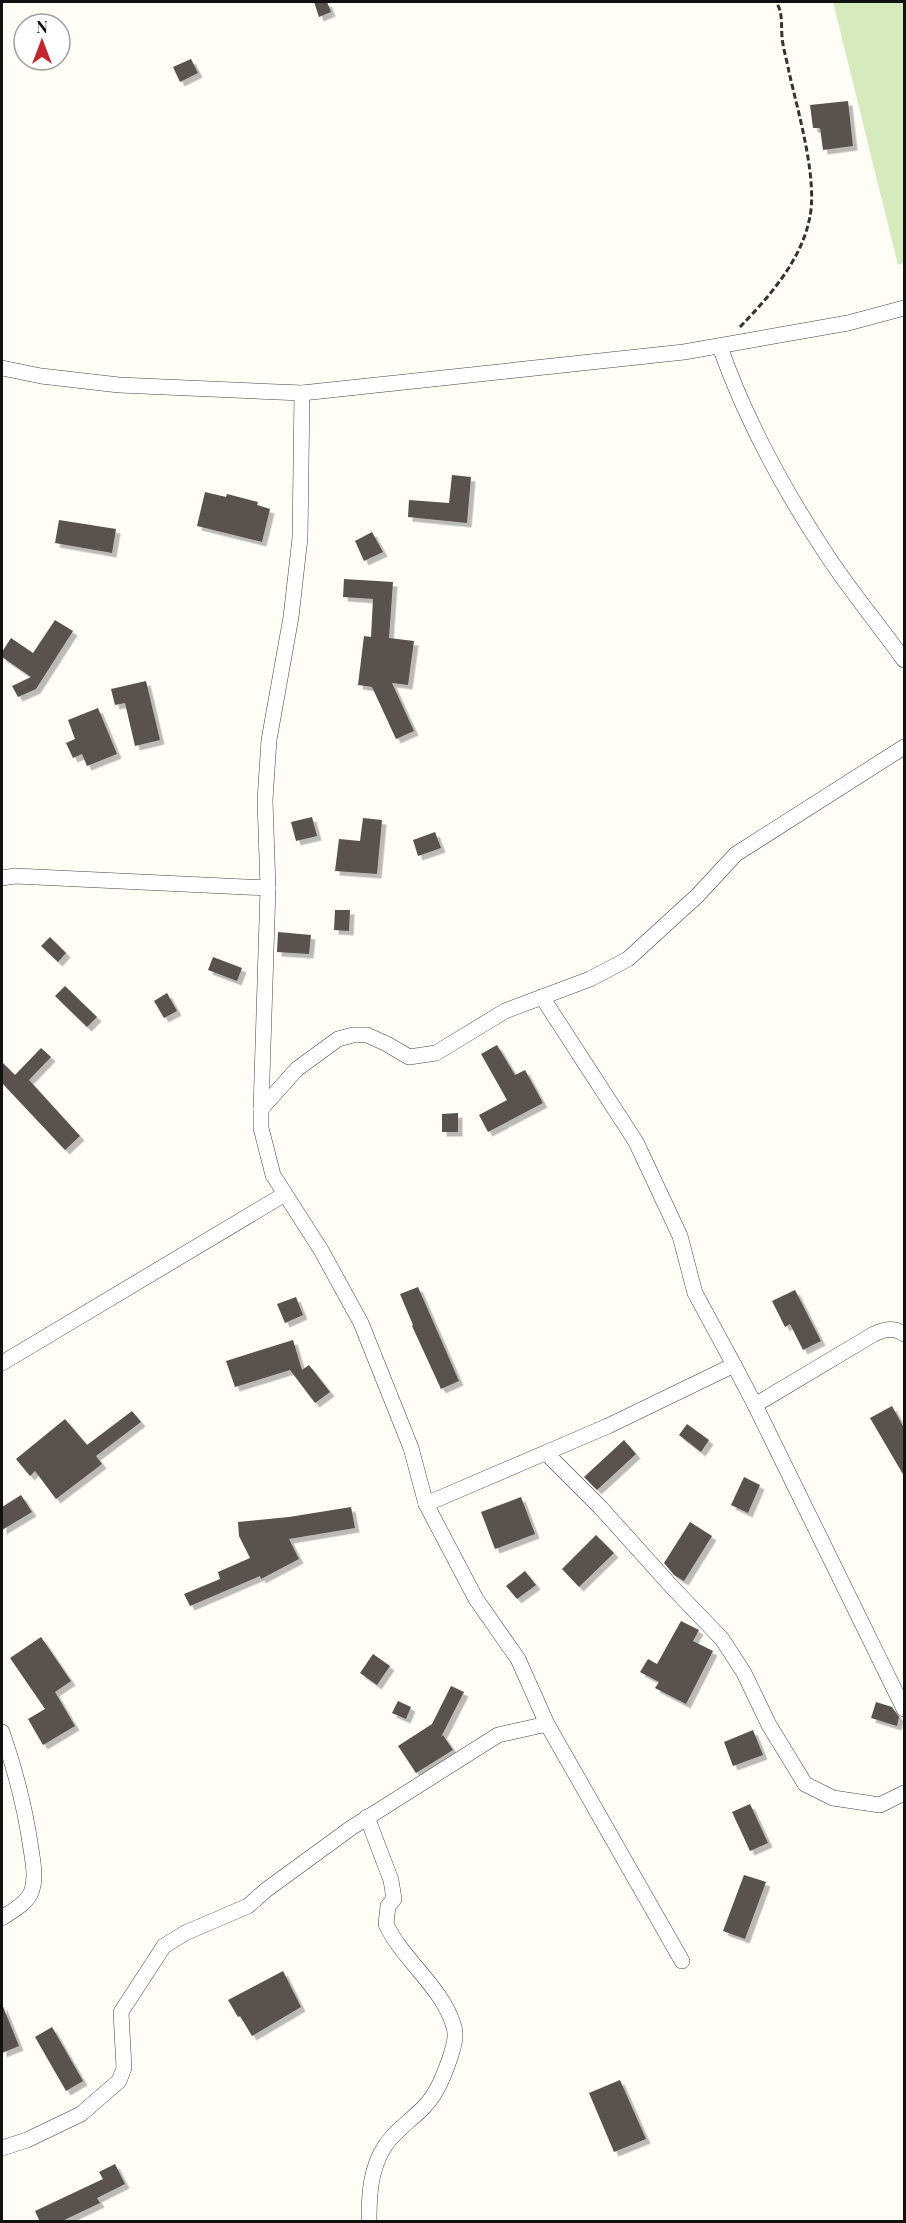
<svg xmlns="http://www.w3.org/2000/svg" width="906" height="2223" font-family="'Playfair Display',serif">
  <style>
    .green { fill: #d5ebbd }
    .building { fill: #5a524d; filter: url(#shadow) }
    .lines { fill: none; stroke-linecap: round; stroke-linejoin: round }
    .street-casing { stroke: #444; stroke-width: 16 }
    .path { stroke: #333; stroke-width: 3; stroke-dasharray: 6 3; stroke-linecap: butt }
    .street { stroke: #fff; stroke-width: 15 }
  </style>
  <defs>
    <filter id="shadow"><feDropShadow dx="4.5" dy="4.5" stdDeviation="0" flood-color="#0004"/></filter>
  </defs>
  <rect width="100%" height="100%" fill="#fffdf5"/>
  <polygon class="green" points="833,2 904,2 904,263 898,265"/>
  <g class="building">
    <polygon points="314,2 327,2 331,12 319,17"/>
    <polygon points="191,59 198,73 180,82 173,67"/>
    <polygon points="848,101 853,146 823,150 820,128 813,128 810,105"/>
    <polygon points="452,475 471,477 467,523 408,517 409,500 449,503"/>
    <polygon points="205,492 226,497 227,494 258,502 257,505 270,509 262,542 197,526"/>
    <polygon points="59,520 116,529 112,553 55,543"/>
    <polygon points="372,532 383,552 364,561 355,541"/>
    <polygon points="344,579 393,582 389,638 414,641 408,685 392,683 414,731 396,739 372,687 358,685 364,636 371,637 373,599 343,597"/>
    <polygon points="55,620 73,631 36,689 18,697 12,686 31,677 2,657 2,652 11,638 33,653"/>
    <polygon points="146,681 160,740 135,746 125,703 115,705 111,689"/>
    <polygon points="98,708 117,754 87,766 82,754 73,758 66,743 75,739 68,720"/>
    <polygon points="312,817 317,836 296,841 291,822"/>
    <polygon points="363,818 382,820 377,874 335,871 339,839 360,841"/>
    <polygon points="435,832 441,848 418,856 413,840"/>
    <polygon points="335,910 350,910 349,931 334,930"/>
    <polygon points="278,932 311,935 309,954 277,952"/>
    <polygon points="50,937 66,953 58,962 41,946"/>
    <polygon points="213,957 242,968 237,981 208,970"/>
    <polygon points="65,986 97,1017 87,1027 55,996"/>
    <polygon points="167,993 177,1011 164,1018 154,1001"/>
    <polygon points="497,1045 515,1075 525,1070 543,1103 488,1132 479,1115 507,1100 481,1054"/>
    <polygon points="41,1048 51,1057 29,1080 80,1136 65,1150 2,1083 2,1062 15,1075"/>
    <polygon points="458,1113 458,1132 442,1132 442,1114"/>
    <polygon points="418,1287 459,1381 441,1389 412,1326 413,1325 400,1294"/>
    <polygon points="795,1290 821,1341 803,1350 790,1324 785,1327 772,1301"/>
    <polygon points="296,1297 303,1315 285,1323 277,1304"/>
    <polygon points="293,1340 302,1370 309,1365 330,1392 315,1403 290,1370 235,1387 226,1361"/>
    <polygon points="892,1406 904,1428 904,1476 870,1418"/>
    <polygon points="132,1411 141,1422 96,1456 102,1464 56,1499 35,1471 30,1476 16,1459 65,1419 87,1445"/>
    <polygon points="687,1424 709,1440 701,1452 679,1435"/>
    <polygon points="624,1440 636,1454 597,1490 584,1477"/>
    <polygon points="744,1477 760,1485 748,1513 731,1505"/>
    <polygon points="21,1495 32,1512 2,1530 2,1507"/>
    <polygon points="521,1497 535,1534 495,1549 481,1512"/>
    <polygon points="351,1507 355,1528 289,1539 299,1559 261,1579 260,1576 190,1606 184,1594 220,1579 218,1572 250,1558 239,1536 238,1522 289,1517"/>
    <polygon points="690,1522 712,1536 684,1581 674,1575 664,1563"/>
    <polygon points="596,1535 614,1553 579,1587 562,1569"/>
    <polygon points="525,1571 536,1585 517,1599 506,1586"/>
    <polygon points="681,1621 699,1630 693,1641 713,1651 686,1704 655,1688 659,1682 640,1672 648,1659 657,1664"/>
    <polygon points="41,1637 71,1681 55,1692 75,1726 43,1745 28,1719 45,1709 10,1658"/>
    <polygon points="373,1654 390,1666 377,1685 360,1673"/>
    <polygon points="451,1686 464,1692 441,1737 443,1735 453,1750 416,1773 398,1746 432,1724"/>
    <polygon points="398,1701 411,1707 406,1719 392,1713"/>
    <polygon points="876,1702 892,1707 899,1717 897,1726 871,1718"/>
    <polygon points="753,1730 763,1755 733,1766 724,1742"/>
    <polygon points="750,1804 768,1843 750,1851 732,1812"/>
    <polygon points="744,1875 766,1882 745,1939 723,1931"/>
    <polygon points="283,1971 301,2007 252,2036 240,2016 238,2017 228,2000"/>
    <polygon points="2,2004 19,2046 2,2053"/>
    <polygon points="52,2027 83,2081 66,2091 35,2037"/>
    <polygon points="620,2080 646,2139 614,2152 589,2093"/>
    <polygon points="115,2164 125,2184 97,2198 100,2203 60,2222 40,2222 35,2211 103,2179 99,2172"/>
  </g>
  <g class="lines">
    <defs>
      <g id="street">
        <path d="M720 347C745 418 780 483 821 546 846 586 877 622 904 660"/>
        <polyline points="2,368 41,376 119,385 302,393 684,352 848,323 904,308"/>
        <polyline points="302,393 300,538 291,617 269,740 265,800 268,888 261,1109 261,1128 273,1175 321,1250 361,1323 411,1448 426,1504 476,1599 518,1659 547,1724 682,1961"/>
        <polyline points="2,878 15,876 268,888"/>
        <polyline points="542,997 636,1142 680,1236 695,1293 734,1365"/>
        <polyline points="261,1109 297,1069 338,1039 353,1035 367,1035 387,1044 409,1057 436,1053 505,1011 590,979 628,959 697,896 736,854 904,747"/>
        <polyline points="2,1363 285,1194"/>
        <polyline points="755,1405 904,1709"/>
        <polyline points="546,1453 601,1508 672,1587 722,1639 744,1673 769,1725 805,1784 833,1798 880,1805 904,1793"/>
        <path d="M426 1504 608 1426 734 1365 755 1405 874 1334C885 1329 894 1327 904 1334"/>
        <path d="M2 1732C16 1772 25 1807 31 1849 33 1862 36 1877 32 1890 28 1903 12 1911 2 1918"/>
        <path d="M367 1817 391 1880 394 1899 388 1906 386 1924C403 1961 442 1986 454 2027 457 2038 453 2048 450 2058 444 2075 437 2094 424 2107 412 2120 394 2131 385 2146 370 2169 369 2195 369 2222"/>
        <polyline points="2,2148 27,2140 81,2114 119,2081 124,2068 121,2012 164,1946 185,1933 248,1906 266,1890 351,1828 498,1735 547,1724"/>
      </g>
    </defs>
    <use href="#street" class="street-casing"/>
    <path class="path" d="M740 327C768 298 800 262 809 221 819 182 798 112 789 72 787 61 783 48 782 37 781 24 783 12 776 2"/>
    <use href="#street" class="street"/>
  </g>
  <rect width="906" height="2223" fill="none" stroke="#111111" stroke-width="6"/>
  <g transform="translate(42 42)"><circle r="28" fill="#ffffff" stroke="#a0a0a0" stroke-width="1.5"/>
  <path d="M0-4.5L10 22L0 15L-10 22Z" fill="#c4262e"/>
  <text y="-9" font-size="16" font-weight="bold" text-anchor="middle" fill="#111111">N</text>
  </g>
</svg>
